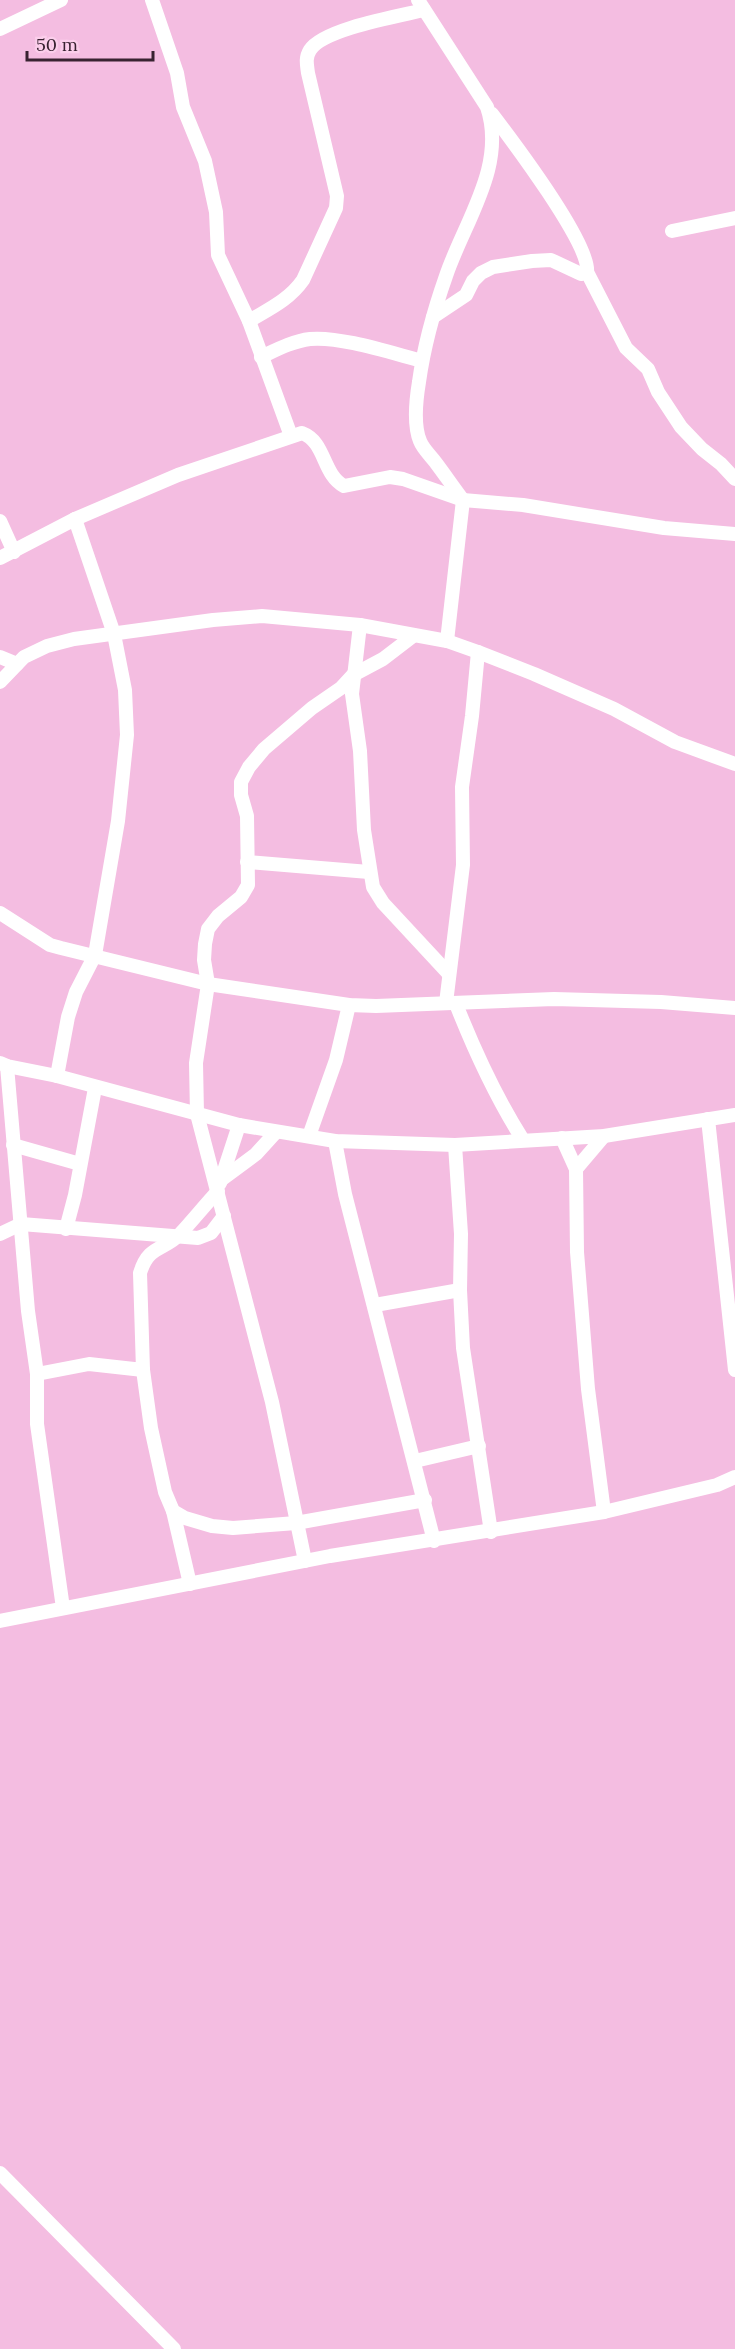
<svg xmlns="http://www.w3.org/2000/svg" width="735" height="2349" font-family="Lora,serif">
  <style>
    .lines { fill: none; stroke-linecap: round; stroke-linejoin: round }
    .minor { stroke: #fff; stroke-width: 14 }
  </style>
  <rect width="100%" height="100%" fill="#f4bde1"/>
  <g class="lines">
    <g class="minor">
      <polyline points="152,0 177,73 183,107 205,161 216,212 218,255 249,321 291,436"/>
      <path d="M418 0 487 107C507 166 464 222 446 276 434 310 424 346 419 382 416 400 413 424 420 441 423 449 431 456 436 463 445 475 454 488 463 500L447 641"/>
      <polyline points="0,29 61,0"/>
      <path d="M492 114C511 139 591 245 587 272L626 348 648 369 658 392 681 427 702 449 721 464 735 479"/>
      <polyline points="672,231 735,218"/>
      <polyline points="433,317 466,295 473,281 481,273 493,267 532,261 551,260 581,274 587,272"/>
      <path d="M249 321C269 309 289 300 303 280L336 208 337 196 308 73C307 65 305 58 310 50 323 29 399 16 424 10"/>
      <path d="M261 357C276 350 293 341 310 339 340 336 391 353 422 361"/>
      <polyline points="0,521 14,552"/>
      <path d="M0 558 75 519 178 475 302 433C326 442 322 474 344 486L390 477 403 479 463 500 523 505 664 528 735 534"/>
      <polyline points="360,625 352,694 360,751 364,830 373,887 383,903 448,973"/>
      <polyline points="0,657 17,664"/>
      <polyline points="0,682 24,657 47,646 74,639 213,620 262,616 360,625 447,641 478,652 534,674 614,709 675,742 735,764"/>
      <polyline points="247,862 369,872"/>
      <polyline points="0,913 50,945 61,948 208,984 349,1005 376,1006 554,999 661,1002 735,1008"/>
      <polyline points="446,1003 463,865 462,787 472,716 478,652"/>
      <path d="M456 1004C475 1052 495 1096 523 1140"/>
      <polyline points="0,1063 7,1066 57,1076 239,1125 335,1141 455,1145 604,1136 735,1115"/>
      <polyline points="7,1066 28,1311 37,1374 37,1424 63,1608"/>
      <polyline points="57,1076 68,1017 76,992 95,955 118,821 127,735 125,690 114,634 75,519"/>
      <polyline points="708,1119 735,1370"/>
      <polyline points="309,1136 336,1060 349,1005"/>
      <polyline points="562,1138 576,1169 577,1252 588,1389 604,1512"/>
      <polyline points="335,1141 345,1194 434,1541"/>
      <polyline points="13,1145 80,1164"/>
      <polyline points="455,1145 461,1234 460,1290 463,1348 491,1532"/>
      <polyline points="576,1169 604,1136"/>
      <polyline points="221,1180 256,1154 276,1132"/>
      <polyline points="220,1183 239,1125"/>
      <polyline points="66,1229 75,1195 95,1088"/>
      <polyline points="0,1234 21,1224 198,1238 211,1233 224,1216"/>
      <polyline points="375,1305 460,1290"/>
      <polyline points="143,1370 151,1428 165,1492 173,1511 185,1518 212,1526 233,1528 296,1523 425,1500"/>
      <path d="M37 1374 89 1364 143 1370 140 1273C149 1244 164 1251 180 1234 193 1220 205 1205 218 1191"/>
      <polyline points="415,1461 479,1446"/>
      <polyline points="173,1511 190,1584"/>
      <polyline points="305,1561 272,1402 197,1114 196,1063 208,984 204,960 205,944 208,929 218,916 241,897 248,885 247,816 241,795 241,782 249,767 264,749 312,708 341,688 353,675 383,659 413,636"/>
      <polyline points="0,1621 330,1556 604,1512 717,1485 735,1477"/>
      <polyline points="0,2173 174,2349"/>
    </g>
  </g>
  <path d="M27 51v9h126v-9" fill="none" stroke="#382231" stroke-width="3"/>
  <text x="36" y="51" font-size="18" fill="#382231" stroke="#fbceeb" stroke-width="4.5" paint-order="stroke">50 m</text>
</svg>
